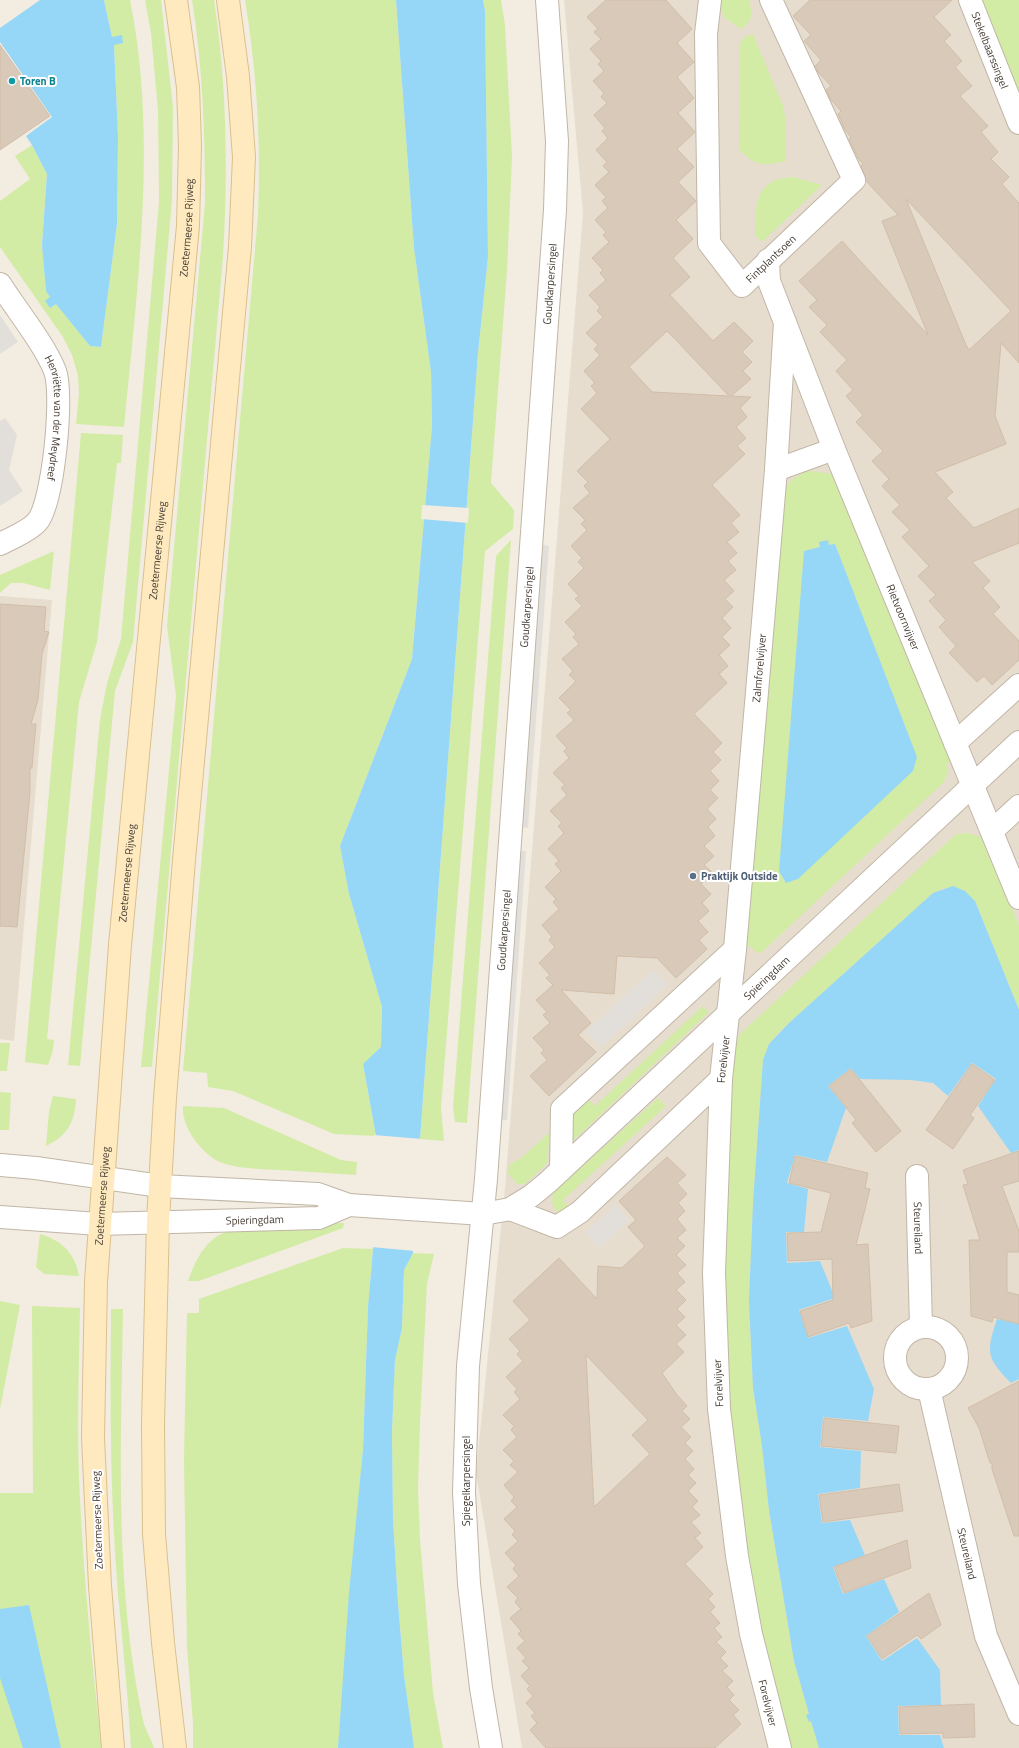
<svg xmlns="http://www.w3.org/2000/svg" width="1019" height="1748" font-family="'Titillium Web',sans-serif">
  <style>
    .residential { fill: #e7ddcf }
    .green { fill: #d2eca5 }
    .parking { fill: #e2dfdb }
    .water { fill: #96d7f7 }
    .pier { fill: #f3ece1 }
    .building { fill: #d8c9b9; stroke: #d1bea8; fill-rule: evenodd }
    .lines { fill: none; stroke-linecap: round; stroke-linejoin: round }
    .minor-casing { stroke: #c1b6a6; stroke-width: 24 }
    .secondary-casing { stroke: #dac08e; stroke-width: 24 }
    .minor { stroke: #fff; stroke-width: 22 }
    .secondary { stroke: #ffeabf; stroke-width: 22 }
    .culture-dot { fill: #0f9aa8; stroke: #fff; stroke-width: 1.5 }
    .service-dot { fill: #5c6f8a; stroke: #fff; stroke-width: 1.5 }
    .labels { text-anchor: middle; stroke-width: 4; stroke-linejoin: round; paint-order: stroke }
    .street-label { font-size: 11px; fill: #443b32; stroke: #fff }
    .culture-label { font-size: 11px; font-weight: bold; fill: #0d838f; stroke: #fff; text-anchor: start }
    .service-label { font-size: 11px; font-weight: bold; fill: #4e5e75; stroke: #fff; text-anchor: start }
  </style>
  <rect width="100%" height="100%" fill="#f3ece1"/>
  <g class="residential">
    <polygon points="564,0 1019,0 1019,1748 522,1748 476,1473 505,1188 583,213"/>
    <polygon points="0,596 52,600 14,1041 0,1039"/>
  </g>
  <g class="green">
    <path d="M104 0H130C158 137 137 289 124 427L76 424 79 394 78 375 72 355 63 337 0 247V201L30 179 15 156 32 145 47 174 42 245 46 291 90 346 101 347 117 224 118 136 114 44 123 43 112 37Z"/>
    <polygon points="145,0 161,0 173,107 172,200 133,642 115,691 80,1066 68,1065 100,720 107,683 121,639 159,202 158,110 151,33"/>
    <path d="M192 0H214C227 85 228 171 223 257L152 1067H141L176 696 167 626 205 203C205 135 203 67 192 0Z"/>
    <path d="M245 0H396L414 248 431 372 432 426 412 659 340 846 349 894 382 1007 381 1047 363 1065 376 1136 334 1134 233 1091 208 1087 207 1073 183 1071 258 215C261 141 257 73 245 0Z"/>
    <polygon points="483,0 501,0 505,25 512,157 507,271 491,483 514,510 513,529 485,551 441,1108 444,1141 420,1139 478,353 488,257 485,11"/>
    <path d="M718 0H749C752 14 754 20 741 29L724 17Z"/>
    <polygon points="979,0 1019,0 1019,97"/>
    <path d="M753 34 783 106 786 121V161C764 166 755 167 739 149L740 44 744 37Z"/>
    <path d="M793 177 822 185 762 242 755 235C755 205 755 178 793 177Z"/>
    <polygon points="81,433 123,435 121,463 117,463 97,642 79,702 47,1039 54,1040 53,1050 48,1065 25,1062"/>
    <polygon points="807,471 821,472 834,475 953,760 946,765 949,770 944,782 762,952 757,953 750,946 740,955 784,488 794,478"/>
    <polygon points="511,540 467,1123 455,1122 453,1107 496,556"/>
    <polygon points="54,551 50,590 23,583 11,583 0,593 0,575"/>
    <polygon points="968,833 981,837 989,851 1019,926 1019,1010 975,901 944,888 933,893 777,1034 763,1060 753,1203 749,1301 753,1388 762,1446 769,1510 794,1661 809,1714 807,1715 809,1722 811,1721 819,1748 787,1748 741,1541 727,1419 721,1254 730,1059 736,1055 733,1049 739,1035 956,834"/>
    <polygon points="703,1006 709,1012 574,1140 570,1133 569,1116 586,1096 595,1106"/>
    <polygon points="0,1043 10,1043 7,1071 0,1071"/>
    <polygon points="0,1092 11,1093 9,1130 0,1130"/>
    <path d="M53 1096 76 1099C75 1122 67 1136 46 1146L49 1111Z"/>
    <polygon points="658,1098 666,1106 563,1200 572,1210 564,1213 555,1210 552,1202 553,1193"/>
    <path d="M183 1106 224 1108 341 1160 357 1162 356 1175C331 1173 305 1172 280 1170 261 1169 241 1169 222 1163 203 1156 181 1127 183 1106Z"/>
    <polygon points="550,1132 547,1163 525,1184 517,1184 508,1173 509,1165 521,1158"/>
    <path d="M344 1223 343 1228 199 1281H188C194 1264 201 1248 216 1237 237 1222 316 1224 344 1223Z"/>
    <path d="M40 1234C61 1240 75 1253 79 1276L44 1274 36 1267Z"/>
    <polygon points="343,1248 373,1249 368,1307 363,1449 338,1748 193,1748 193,1724 187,1647 184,1459 187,1313 199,1313 199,1299"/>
    <polygon points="413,1253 434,1254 427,1284 420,1422 418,1489 420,1539 433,1693 443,1748 414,1748 413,1744 404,1675 398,1603 393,1519 392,1432 395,1359 402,1328 404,1270"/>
    <polygon points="0,1301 20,1305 0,1409"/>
    <path d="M32 1306 80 1308C79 1365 77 1422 79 1478 83 1568 91 1659 102 1748H0V1493H33Z"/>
    <path d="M111 1309H123C121 1445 114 1586 143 1720 145 1730 151 1738 154 1748H131C128 1696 123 1645 118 1594 110 1499 110 1404 111 1309Z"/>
  </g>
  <g class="parking">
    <polygon points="0,315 18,342 0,354"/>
    <polygon points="5,418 17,435 9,470 23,491 0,506 0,421"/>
    <polygon points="543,545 549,546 528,828 520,827"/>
    <polygon points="518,851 526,851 507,1120 498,1120"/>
    <polygon points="653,970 667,985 601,1047 586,1032"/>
    <polygon points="615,1205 629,1220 600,1248 586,1233"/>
  </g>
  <g class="water">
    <polygon points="40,0 104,0 112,37 122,35 123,43 114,45 118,136 117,224 101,347 90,346 56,304 50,308 45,301 50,297 46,291 42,245 47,174 32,145 26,136 52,117 0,42 0,28"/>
    <polygon points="396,0 483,0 485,11 488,257 478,353 420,1139 413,1253 404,1270 402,1328 395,1360 392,1432 393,1519 398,1603 404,1675 414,1748 338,1748 349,1593 363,1449 368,1307 373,1249 376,1136 363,1064 381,1047 382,1007 349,894 340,846 412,659 432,426 431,372 414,248"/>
    <polygon points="828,540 829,545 835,544 917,757 913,771 798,879 786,883 779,871 804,551 820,547 819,542"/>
    <polygon points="953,886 965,891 975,901 1019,1010 1019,1150 1011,1153 978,1106 996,1079 972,1063 948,1096 933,1083 911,1080 860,1079 851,1068 828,1086 846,1108 827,1162 795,1155 787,1183 808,1189 804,1232 786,1232 787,1263 820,1261 835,1298 799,1310 808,1338 847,1326 874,1389 868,1421 823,1417 820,1447 861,1451 860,1488 818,1494 822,1523 850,1520 865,1555 833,1567 843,1594 884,1579 899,1612 866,1636 882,1661 917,1638 940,1670 941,1705 898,1706 899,1735 940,1735 944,1748 819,1748 811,1721 809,1722 806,1715 809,1714 794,1661 769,1510 762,1446 753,1388 749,1301 753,1203 763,1060 769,1044 789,1023 933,893"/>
    <path d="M997 1319 1019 1324V1379L1011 1383C986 1358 986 1352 997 1319Z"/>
    <polygon points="29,1605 61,1748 23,1748 0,1678 0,1609"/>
  </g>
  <g class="pier">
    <polygon points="422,505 469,508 468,523 421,519"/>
    <polygon points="374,1135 422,1139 415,1251 371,1247"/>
  </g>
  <g class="building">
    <path d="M606 0H666L692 29 677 43 694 62 677 77 694 98 678 113 695 132 677 149 694 167 678 182 696 201 676 220 693 239 673 258 690 277 670 295 713 341 734 322 753 341 742 352 752 362 743 371 751 379 731 396 751 397 740 408 747 417 736 427 746 438 737 446 745 454 712 485 740 515 731 523 739 532 727 542 737 553 728 561 736 570 724 580 734 591 725 599 733 607 722 618 731 628 722 637 730 645 719 655 728 666 719 674 727 683 694 714 722 743 713 752 721 760 710 771 719 781 710 790 718 798 707 809 716 819 708 827 715 836 704 846 714 856 704 865 713 873 701 884 711 894 702 903 709 911 698 921 708 932 699 940 707 949 676 978 657 958 617 956 614 994 561 990 591 1023 578 1035 596 1052 549 1096 530 1076 547 1060 541 1053 544 1050 533 1038 550 1023 543 1015 547 1012 536 1000 553 985 546 978 550 975 539 963 555 947 549 940 552 937 542 925 559 909 553 902 556 899 545 887 561 871 555 864 559 861 548 849 564 833 558 826 562 823 550 811 567 795 561 788 565 785 553 773 569 758 564 751 567 748 556 736 574 720 567 713 571 710 559 698 576 681 569 675 573 671 562 659 579 644 573 637 576 634 565 622 582 606 575 599 579 596 568 584 584 568 578 562 582 558 571 546 587 530 581 524 585 520 573 508 590 493 584 486 588 482 577 471 610 439 581 409 597 393 591 386 595 383 584 371 600 355 594 349 598 345 586 333 603 317 597 311 600 307 589 295 606 280 600 273 603 270 592 258 609 242 603 235 606 232 595 220 608 208 602 201 606 197 595 185 609 172 603 166 607 162 596 150 608 138 602 131 605 128 594 115 607 103 601 97 604 93 593 81 604 71 598 64 601 61 590 49 601 39 594 32 598 29 587 17ZM667 331 674 338 729 396 652 392 629 367Z"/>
    <path d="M810 0H952L934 17 951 35 944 41 962 61 955 67 972 86 960 96 988 126 981 132 998 152 991 159 1009 177 1002 184 1019 203V363L1001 343 995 416 1006 444 935 472 953 492 946 498 974 528 1019 508V543L972 562 990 581 983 588 1000 607 993 614 1019 641V660L992 685 984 676 977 682 949 653 956 646 939 627 946 620 929 601 936 595 918 576 929 566 902 537 910 530 892 512 900 505 882 486 889 479 872 461 883 451 856 422 863 415 846 396 853 390 836 371 847 360 820 332 827 325 809 307 817 300 799 281 842 241 928 335 882 221 898 215 866 181 861 166 863 164 858 158 849 139 851 137 845 130 838 114 841 111 831 100 826 90 831 86 818 72 815 66 821 60 804 41 811 35 793 16ZM906 199 1011 311 969 350 966 345Z"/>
    <polygon points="0,45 50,116 0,150"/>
    <polygon points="0,604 46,607 44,631 49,632 42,654 38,700 31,724 36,724 32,768 30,768 30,792 17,927 0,926"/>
    <polygon points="972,1064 995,1080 970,1115 974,1118 953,1149 926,1130"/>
    <polygon points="851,1069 901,1131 876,1152 852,1123 856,1120 829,1086"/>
    <polygon points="1019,1151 1019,1181 1002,1186 1019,1231 1019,1252 1007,1252 1007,1292 1019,1295 1019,1324 993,1317 992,1322 971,1316 969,1240 980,1240 963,1185 968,1184 963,1170"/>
    <polygon points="795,1156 868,1173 865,1188 870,1189 856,1245 868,1244 872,1321 851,1328 849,1323 808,1337 800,1311 833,1300 832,1259 788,1261 787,1233 821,1232 831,1193 789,1183"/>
    <path d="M667 1157 686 1175 677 1183 687 1194 678 1203 685 1211 677 1219 686 1230 677 1238 685 1246 676 1255 686 1265 677 1273 685 1282 676 1290 686 1300 677 1309 685 1317 676 1325 686 1335 676 1344 684 1352 662 1373 677 1395 687 1406 682 1411 690 1419 681 1427 691 1437 685 1443 693 1451 685 1459 694 1469 688 1475 696 1483 688 1491 698 1501 692 1507 700 1515 691 1522 701 1533 695 1538 703 1547 685 1564 713 1594 708 1599 715 1607 710 1612 720 1623 714 1628 722 1637 716 1642 726 1652 720 1658 728 1666 722 1671 733 1681 727 1687 734 1695 729 1700 739 1710 733 1715 741 1724 715 1748H546L530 1730 537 1723 531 1716 535 1713 526 1703 533 1696 527 1689 530 1686 521 1676 529 1668 522 1661 526 1658 517 1648 525 1641 518 1634 521 1631 510 1618 521 1609 515 1602 518 1598 507 1587 519 1576 513 1569 516 1565 505 1553 518 1541 512 1535 515 1531 504 1519 517 1507 511 1501 514 1497 504 1485 518 1472 510 1465 514 1461 503 1450 517 1437 511 1430 514 1426 503 1415 520 1399 514 1392 517 1389 506 1377 523 1361 517 1354 520 1351 509 1339 530 1320 513 1301 559 1258 597 1299 598 1266 622 1268 645 1246 628 1227 636 1220 619 1201ZM586 1355 648 1420 632 1435 650 1454 594 1507Z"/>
    <polygon points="1019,1381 1019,1536 1014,1536 992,1469 992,1463 990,1463 979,1428 968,1408"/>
    <polygon points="824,1418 899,1426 896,1453 821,1446"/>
    <polygon points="899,1484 903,1511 823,1522 819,1495"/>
    <polygon points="907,1540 911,1568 844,1593 834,1567"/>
    <polygon points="929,1593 941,1625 921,1639 917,1635 882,1659 867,1636"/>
    <polygon points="974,1704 975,1737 943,1738 943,1733 900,1734 899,1707"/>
  </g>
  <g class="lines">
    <defs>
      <g id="minor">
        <path id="s1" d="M710 0 706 34 709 243 742 286 854 180 771 0"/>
        <path id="s2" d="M970 0 1019 123"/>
        <path id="s3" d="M768 260 769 281 834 449 1019 898"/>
        <path id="s4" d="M0 284C16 309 45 345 55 371 64 395 53 504 37 522 29 531 10 539 0 544"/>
        <polyline points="776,470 834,449"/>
        <polyline points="955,743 1019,685"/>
        <polyline points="992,831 1019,806"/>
        <path id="s5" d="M0 1165 36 1168 160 1186 318 1194 349 1205 483 1214 510 1209 531 1196 547 1183 1019 742"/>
        <polyline points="561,1170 562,1109 735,949"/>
        <path id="s6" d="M917 1176 921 1327"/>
        <polyline points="510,1209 557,1227 580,1212 721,1079"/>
        <path id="s7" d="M0 1217 99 1224 319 1218 349 1205"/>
        <circle cx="926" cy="1358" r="31"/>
        <path id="s8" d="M929 1389 986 1636 1019 1714"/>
        <path id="s9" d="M491 1748 481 1688 469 1584 464 1492 468 1366 486 1179 555 210 557 141 547 0"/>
        <path id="s10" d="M780 1748 751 1634 737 1556 719 1409 714 1273 721 1079 735 949 776 470 785 322"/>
      </g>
      <g id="secondary">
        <path id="s11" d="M113 1748 100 1586 93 1438 96 1282 120 945 188 226 190 146 188 87 176 0"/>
        <polyline points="175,1748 163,1643 154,1534 153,1424 158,1221 165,1098 184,860 240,247 244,157 238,76 228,0"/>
      </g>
    </defs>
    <use href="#minor" class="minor-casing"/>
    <use href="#secondary" class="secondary-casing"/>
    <use href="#minor" class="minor"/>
    <use href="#secondary" class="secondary"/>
  </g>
  <circle class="culture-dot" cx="12" cy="81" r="4"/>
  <circle class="service-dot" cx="693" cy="876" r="4"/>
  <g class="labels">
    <g class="street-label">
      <text dy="4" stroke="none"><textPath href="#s2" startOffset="54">Stekelbaarssingel</textPath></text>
      <text dy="4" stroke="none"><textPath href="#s11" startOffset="1525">Zoetermeerse Rijweg</textPath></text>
      <text dy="4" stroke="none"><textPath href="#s1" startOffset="337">Fintplantsoen</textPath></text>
      <text dy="4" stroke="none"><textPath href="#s9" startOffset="1469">Goudkarpersingel</textPath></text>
      <text dy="4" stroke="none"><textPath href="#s4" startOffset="150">Henriëtte van der Meydreef</textPath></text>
      <text dy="4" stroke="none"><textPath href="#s11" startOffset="1201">Zoetermeerse Rijweg</textPath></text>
      <text dy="4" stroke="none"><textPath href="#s9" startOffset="1145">Goudkarpersingel</textPath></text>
      <text dy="4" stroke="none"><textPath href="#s3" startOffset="383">Rietvoornvijver</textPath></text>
      <text dy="4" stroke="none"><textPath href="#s10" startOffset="1088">Zalmforelvijver</textPath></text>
      <text dy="4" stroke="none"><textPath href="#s11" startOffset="877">Zoetermeerse Rijweg</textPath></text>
      <text dy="4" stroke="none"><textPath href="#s9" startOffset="821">Goudkarpersingel</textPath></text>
      <text dy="4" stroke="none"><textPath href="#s5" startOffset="860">Spieringdam</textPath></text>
      <text dy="4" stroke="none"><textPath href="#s10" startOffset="695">Forelvijver</textPath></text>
      <text dy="4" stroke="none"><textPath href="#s11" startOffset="553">Zoetermeerse Rijweg</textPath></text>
      <text dy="4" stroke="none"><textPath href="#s7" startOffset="255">Spieringdam</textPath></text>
      <text dy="4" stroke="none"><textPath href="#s6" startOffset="52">Steureiland</textPath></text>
      <text transform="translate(718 1383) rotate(-93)" y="4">Forelvijver</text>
      <text transform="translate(466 1481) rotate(-90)" y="4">Spiegelkarpersingel</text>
      <text transform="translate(97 1520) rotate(-92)" y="4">Zoetermeerse Rijweg</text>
      <text dy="4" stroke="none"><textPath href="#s8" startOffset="169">Steureiland</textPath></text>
      <text transform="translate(768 1703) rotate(76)" y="4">Forelvijver</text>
    </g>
    <g class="culture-label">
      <text x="20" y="85">Toren B</text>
    </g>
    <g class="service-label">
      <text x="701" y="880">Praktijk Outside</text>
    </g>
  </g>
</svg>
